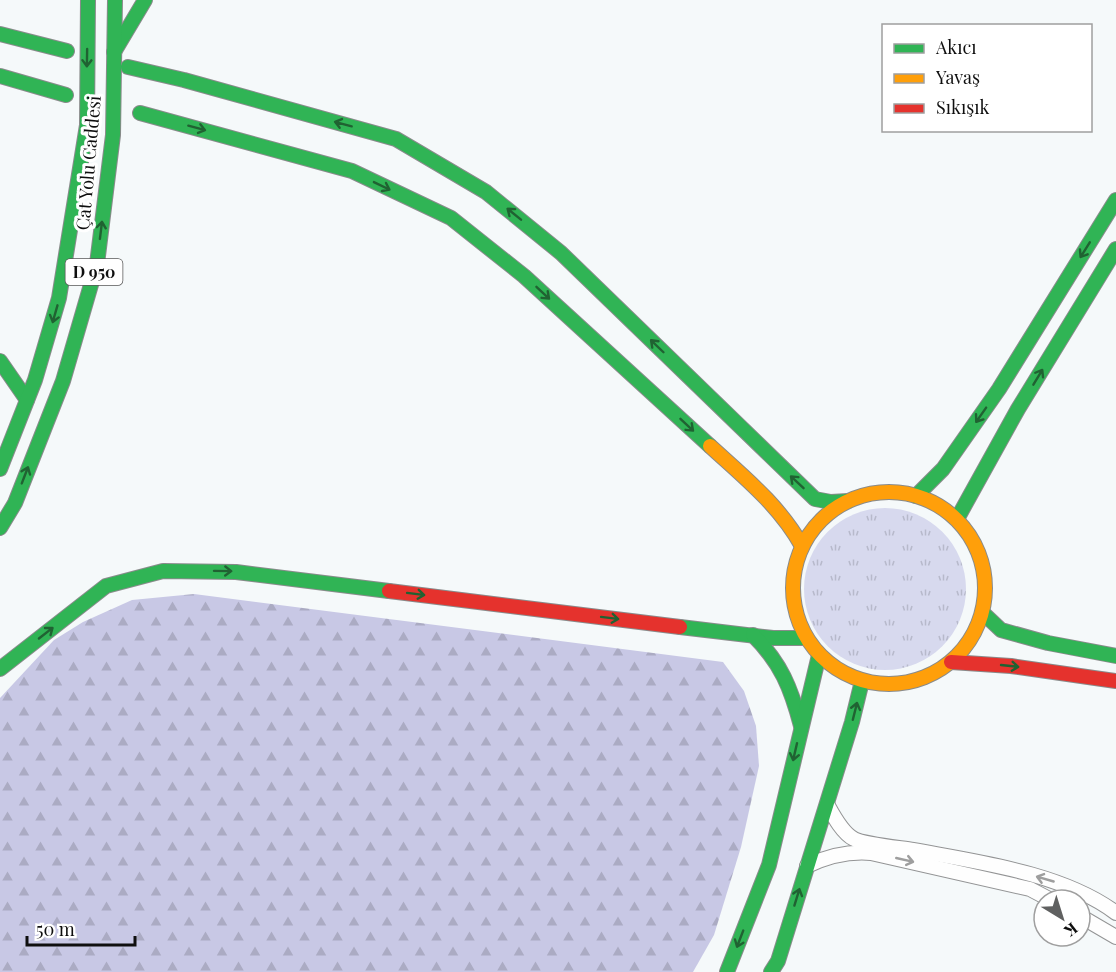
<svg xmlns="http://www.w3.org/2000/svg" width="1116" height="972" font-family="'Playfair Display',serif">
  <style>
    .grass { fill: url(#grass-tufts) }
    .forest { fill: url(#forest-firs) }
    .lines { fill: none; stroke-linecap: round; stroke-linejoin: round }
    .street-casing { stroke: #939495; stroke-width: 16 }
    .fast-casing { stroke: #898b8b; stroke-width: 16 }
    .slow-casing { stroke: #898b8b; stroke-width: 16 }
    .jam-casing { stroke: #898b8b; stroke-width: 16 }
    .street { stroke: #fefefe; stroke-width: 14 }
    .fast { stroke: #30b455; stroke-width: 14 }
    .slow { stroke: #ff9f0a; stroke-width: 14 }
    .jam { stroke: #e5322d; stroke-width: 14 }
    .oneway { stroke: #206232 }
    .oneway2 { stroke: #9e9e9e }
    .labels { text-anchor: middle; stroke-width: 6; stroke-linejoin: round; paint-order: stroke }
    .shield { fill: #fff; stroke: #575757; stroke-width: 1.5 }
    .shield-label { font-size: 16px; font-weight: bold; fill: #0f0f0f }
    .street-label { font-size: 18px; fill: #0f0f0f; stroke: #fff }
  </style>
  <defs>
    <pattern id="grass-tufts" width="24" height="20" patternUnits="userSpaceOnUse" patternTransform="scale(1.5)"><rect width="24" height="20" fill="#d7d9ee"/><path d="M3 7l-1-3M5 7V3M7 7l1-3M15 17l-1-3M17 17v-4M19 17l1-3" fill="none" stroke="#b7b9cb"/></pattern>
    <pattern id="forest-firs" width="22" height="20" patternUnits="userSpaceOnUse" patternTransform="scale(1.5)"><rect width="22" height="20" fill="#c8c8e5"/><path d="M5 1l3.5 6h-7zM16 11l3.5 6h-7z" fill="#ababc3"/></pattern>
  </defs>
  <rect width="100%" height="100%" fill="#f5f9fa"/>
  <circle class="grass" cx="885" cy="589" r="81"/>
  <polygon class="forest" points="194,594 723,662 744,691 756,726 759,766 741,847 714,935 693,972 0,972 0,698 54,640 83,622 132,600"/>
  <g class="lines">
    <defs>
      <g id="street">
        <path d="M827 804C833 815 842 833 854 839 863 844 901 848 913 850 977 862 1063 873 1116 913"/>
        <path d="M807 866C828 856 848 851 871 853L1030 889 1051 900"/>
        <polyline points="1080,916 1116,937"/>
      </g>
      <g id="fast">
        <polyline points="0,34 67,51"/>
        <polyline points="114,52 145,0"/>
        <polyline points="128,67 184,80 396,139 486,192 561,253 815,499 831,502 848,501"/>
        <polyline points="0,76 66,95"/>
        <polyline points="140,113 352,171 451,218 524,276 710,446"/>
        <polyline points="0,361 27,400"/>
        <polyline points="0,469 35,380 59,298 87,125 88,0"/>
        <polyline points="916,496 943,469 999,389 1116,200"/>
        <polyline points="957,519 1018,409 1116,249"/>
        <polyline points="0,528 15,503 63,381 97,264 113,135 115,0"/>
        <polyline points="983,613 1001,630 1048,643 1116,656"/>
        <polyline points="680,627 773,638 806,638"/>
        <path d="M753 635C781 663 791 688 801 726"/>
        <polyline points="0,669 106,586 163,571 236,572 389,591"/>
        <polyline points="727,972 769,865 819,655"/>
        <polyline points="771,972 778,961 852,722 862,681"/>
      </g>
      <g id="slow">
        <path d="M710 446C744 477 779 505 802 546"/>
        <circle cx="889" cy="588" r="96"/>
      </g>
      <g id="jam">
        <polyline points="389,591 680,627"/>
        <polyline points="951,662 1011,666 1116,681"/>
      </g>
    </defs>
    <use href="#street" class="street-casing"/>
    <use href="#fast" class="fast-casing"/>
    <use href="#slow" class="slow-casing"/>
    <use href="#jam" class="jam-casing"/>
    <use href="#street" class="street"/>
    <use href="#fast" class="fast"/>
    <use href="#slow" class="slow"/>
    <use href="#jam" class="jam"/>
  </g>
  <defs><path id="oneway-shaft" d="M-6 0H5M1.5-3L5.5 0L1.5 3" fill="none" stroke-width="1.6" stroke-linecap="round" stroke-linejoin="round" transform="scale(1.5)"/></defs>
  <g class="oneway">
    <use href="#oneway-shaft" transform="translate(87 58) rotate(91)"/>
    <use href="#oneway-shaft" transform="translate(343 124) rotate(-165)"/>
    <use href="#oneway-shaft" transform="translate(197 128) rotate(15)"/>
    <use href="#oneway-shaft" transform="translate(382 186) rotate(26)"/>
    <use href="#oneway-shaft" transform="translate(514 214) rotate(-141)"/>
    <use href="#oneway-shaft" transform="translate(101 230) rotate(-83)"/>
    <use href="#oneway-shaft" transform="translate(1085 250) rotate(122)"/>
    <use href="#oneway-shaft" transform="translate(543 293) rotate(43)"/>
    <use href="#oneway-shaft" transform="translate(55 314) rotate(106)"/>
    <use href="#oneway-shaft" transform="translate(657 346) rotate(-136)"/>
    <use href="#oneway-shaft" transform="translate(1038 377) rotate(-59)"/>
    <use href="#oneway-shaft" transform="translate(981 415) rotate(125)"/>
    <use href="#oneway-shaft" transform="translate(687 425) rotate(43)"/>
    <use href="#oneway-shaft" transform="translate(25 475) rotate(-69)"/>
    <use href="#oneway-shaft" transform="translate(797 482) rotate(-137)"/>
    <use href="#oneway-shaft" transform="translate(223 571) rotate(1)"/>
    <use href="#oneway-shaft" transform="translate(416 594) rotate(7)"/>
    <use href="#oneway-shaft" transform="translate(610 618) rotate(7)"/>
    <use href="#oneway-shaft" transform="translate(46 633) rotate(-38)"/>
    <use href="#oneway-shaft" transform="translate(1010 666) rotate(6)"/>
    <use href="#oneway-shaft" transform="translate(855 711) rotate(-76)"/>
    <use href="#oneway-shaft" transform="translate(795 752) rotate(103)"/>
    <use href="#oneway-shaft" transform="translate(797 897) rotate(-73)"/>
    <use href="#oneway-shaft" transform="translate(740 939) rotate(111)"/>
  </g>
  <g class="oneway2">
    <use href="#oneway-shaft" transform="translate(905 860) rotate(13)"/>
    <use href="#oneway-shaft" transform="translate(1045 879) rotate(-164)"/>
  </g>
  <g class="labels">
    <rect class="shield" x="65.5" y="259" width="57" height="26" rx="4.5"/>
    <g class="shield-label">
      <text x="94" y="278">D 950</text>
    </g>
    <g class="street-label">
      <text transform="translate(89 163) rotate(-85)" y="6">Çat Yolu Caddesi</text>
    </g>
  </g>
  <rect x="882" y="24" width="210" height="108" fill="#ffffff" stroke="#9f9f9f" stroke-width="1.5"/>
  <rect x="894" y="44" width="30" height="9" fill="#30b455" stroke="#9f9f9f" stroke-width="1.5"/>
  <text x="936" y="54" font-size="18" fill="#0f0f0f">Akıcı</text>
  <rect x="894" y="74" width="30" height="9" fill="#ff9f0a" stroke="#9f9f9f" stroke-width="1.5"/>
  <text x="936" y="84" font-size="18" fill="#0f0f0f">Yavaş</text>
  <rect x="894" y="104" width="30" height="9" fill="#e5322d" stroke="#9f9f9f" stroke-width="1.5"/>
  <text x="936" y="114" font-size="18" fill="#0f0f0f">Sıkışık</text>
  <g transform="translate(1062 918) rotate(142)"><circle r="28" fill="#ffffff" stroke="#9f9f9f" stroke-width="1.5"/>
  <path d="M0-4.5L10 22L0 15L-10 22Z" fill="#606161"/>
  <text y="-9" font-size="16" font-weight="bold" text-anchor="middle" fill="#0f0f0f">K</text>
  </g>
  <path d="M27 936v9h108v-9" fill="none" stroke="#0f0f0f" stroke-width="3"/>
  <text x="36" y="936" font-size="18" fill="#0f0f0f" stroke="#ffffff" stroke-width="4.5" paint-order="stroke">50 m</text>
</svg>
